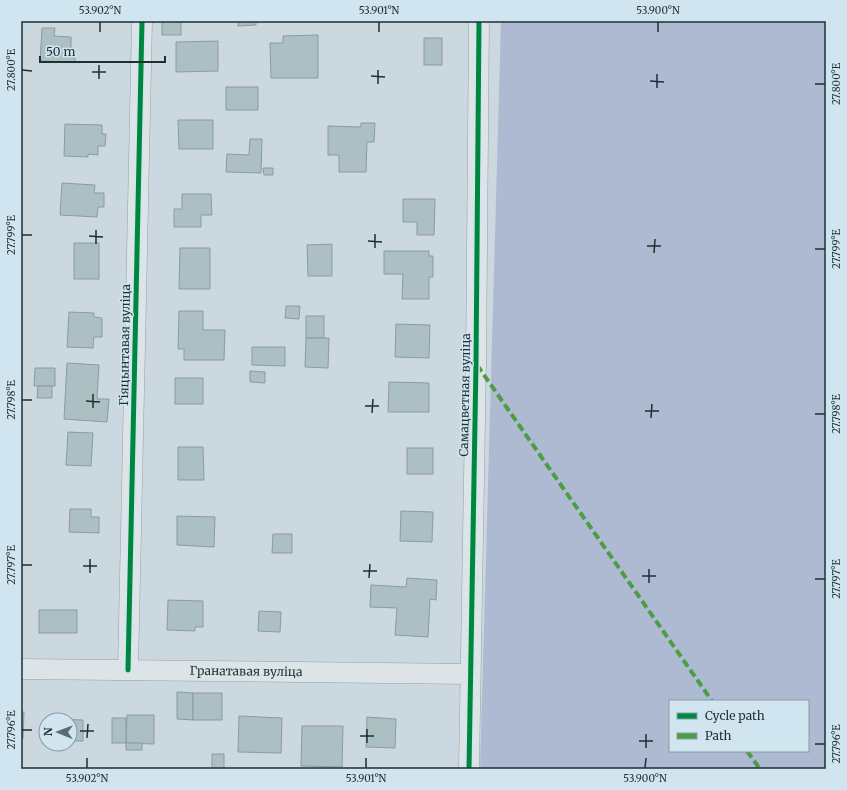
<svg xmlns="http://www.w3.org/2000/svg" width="847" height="790" font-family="Merriweather,serif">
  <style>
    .green { fill: #aebad2; fill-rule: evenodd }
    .building { fill: #acbfc3; stroke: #8b9ba0 }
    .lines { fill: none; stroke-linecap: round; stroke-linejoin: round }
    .street-casing { stroke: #94a0a5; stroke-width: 21 }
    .street { stroke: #dce4e8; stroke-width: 20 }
    .quiet { stroke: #4c9d43; stroke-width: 4; stroke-dasharray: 8 4; stroke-linecap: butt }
    .cycleway-casing { stroke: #d1e5f1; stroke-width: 8 }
    .cycleway { stroke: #00873e; stroke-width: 5 }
    .ticks { fill: none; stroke: #1e2f32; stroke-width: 1.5 }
    .labels { text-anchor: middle; stroke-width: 3; stroke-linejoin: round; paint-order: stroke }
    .street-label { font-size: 12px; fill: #1e2f32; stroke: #d1e5f1 }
    .neatline { fill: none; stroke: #1e2f32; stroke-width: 1.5 }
    .ticks-label { font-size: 10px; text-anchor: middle; fill: #1e2f32 }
  </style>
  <rect width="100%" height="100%" fill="#cbd8e0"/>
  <path class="green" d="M501 21H826V769H480ZM670 701H808V751H670Z"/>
  <g class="building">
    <rect x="162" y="21" width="19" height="14"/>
    <polygon points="238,21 256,21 256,25 238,26"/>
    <polygon points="42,28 55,28 54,36 71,37 71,50 75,50 75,62 40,61"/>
    <polygon points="318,35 318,78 271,78 270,43 283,43 283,36"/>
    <rect x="424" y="38" width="18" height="27"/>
    <polygon points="218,41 218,71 176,72 176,42"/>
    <rect x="226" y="87" width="32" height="23"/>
    <polygon points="178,120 213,120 213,149 179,149"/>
    <polygon points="361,123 375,123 374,142 367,142 366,172 339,172 339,155 328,155 328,126 361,127"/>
    <polygon points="65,124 102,125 102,134 106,134 105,146 98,146 98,155 88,154 88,157 64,156"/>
    <polygon points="250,139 262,139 261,173 226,172 227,154 249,155"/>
    <polygon points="263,168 273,168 273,175 264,175"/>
    <polygon points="62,183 95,185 94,193 104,193 104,207 98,207 97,217 60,215"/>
    <polygon points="182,194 211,194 212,215 201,215 201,227 174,227 174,209 182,209"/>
    <polygon points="403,199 435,199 434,235 417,235 417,222 403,222"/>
    <rect x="74" y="243" width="25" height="36"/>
    <polygon points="332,244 332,276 308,276 307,245"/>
    <polygon points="180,248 210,248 210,289 179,289"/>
    <polygon points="384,251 429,251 429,256 433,256 433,277 429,277 429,299 402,299 403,274 384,274"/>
    <polygon points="286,306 300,306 299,319 285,318"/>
    <polygon points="179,311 203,311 203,330 225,330 224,360 184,360 184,349 178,349"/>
    <polygon points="69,312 94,313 94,317 102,318 102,337 94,337 93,348 67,347"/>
    <rect x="306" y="316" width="18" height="22"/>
    <polygon points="396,324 430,325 429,358 395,357"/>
    <polygon points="306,338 329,338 328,368 305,367"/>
    <polygon points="252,347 285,347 285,366 252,365"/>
    <polygon points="67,363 99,365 97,399 109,399 107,422 64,419"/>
    <polygon points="35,368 55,368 55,386 34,386"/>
    <polygon points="250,371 265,372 265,383 250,382"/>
    <rect x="175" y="378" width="28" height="26"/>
    <polygon points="389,382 429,383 429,412 388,412"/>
    <polygon points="38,386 52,386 52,398 37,398"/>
    <polygon points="68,432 93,433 91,466 66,465"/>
    <polygon points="178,447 203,447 204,480 178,480"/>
    <rect x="407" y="448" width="26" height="26"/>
    <polygon points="70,509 91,509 91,517 99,517 99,533 69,532"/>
    <polygon points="401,511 433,512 432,542 400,541"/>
    <polygon points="177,516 215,517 214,547 177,545"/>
    <polygon points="273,534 292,534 292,553 272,553"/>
    <polygon points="407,578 437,580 436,600 430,599 428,637 395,635 397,608 370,607 371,585 406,587"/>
    <polygon points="168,600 203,601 203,627 195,627 195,631 167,630"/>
    <rect x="39" y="610" width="38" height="23"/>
    <polygon points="259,611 281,612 280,632 258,631"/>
    <polygon points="177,692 193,693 193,720 177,719"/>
    <rect x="193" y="693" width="29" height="27"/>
    <polygon points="21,712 24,712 23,739 21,738"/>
    <polygon points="127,715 154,715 154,744 126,743"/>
    <polygon points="239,716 282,718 281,753 238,752"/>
    <polygon points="367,717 396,719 395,748 366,747"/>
    <rect x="112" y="718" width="14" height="25"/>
    <polygon points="49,719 83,720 83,741 70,741 70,720 49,720"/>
    <polygon points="302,726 343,726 342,767 301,766"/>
    <rect x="126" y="743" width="16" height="7"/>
    <rect x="212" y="754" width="12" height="15"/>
  </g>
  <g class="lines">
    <defs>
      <g id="street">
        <path id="s1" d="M21 669 470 674"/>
        <polyline points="128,670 142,21"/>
        <polyline points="469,769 476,363 479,21"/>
      </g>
    </defs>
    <use href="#street" class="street-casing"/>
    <use href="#street" class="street"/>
    <g class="quiet">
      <polyline points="477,365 712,701"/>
      <polyline points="747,751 760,769"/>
    </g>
    <defs>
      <g id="cycleway">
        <polyline points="128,670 142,21"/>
        <polyline points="469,769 476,363 479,21"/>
      </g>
    </defs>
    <use href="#cycleway" class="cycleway-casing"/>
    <use href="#cycleway" class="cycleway"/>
  </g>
  <path class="ticks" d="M100 32V22M379 32V22M658 32V22M22 70 32 71M92 72H106M371 76 385 77M99 79V65M650 81 664 82M378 84V70M815 84H825M657 88V74M22 235H32M89 236 103 237M368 241 382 242M96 244V230M647 246H661M375 248V234M815 249H825M654 253 655 239M22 400H32M86 401 100 402M365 406H379M93 408V394M645 411H659M372 413 373 399M815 414H825M651 418 652 404M22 565H32M83 566H97M363 571H377M90 573V559M642 576H656M369 578 370 564M815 579H825M649 583V569M22 730H32M80 731H94M360 736H374M87 738 88 724M639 741H653M367 743V729M815 744H825M646 748V734M87 768V758M366 768V758M645 768 646 758"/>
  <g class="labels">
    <g class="street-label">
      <text transform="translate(125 345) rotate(-89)" y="4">Гіяцынтавая вуліца</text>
      <text transform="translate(465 395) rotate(-89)" y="4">Самацветная вуліца</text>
      <text dy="4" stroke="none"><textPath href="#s1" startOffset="225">Гранатавая вуліца</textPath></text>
    </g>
  </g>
  <rect width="847" height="790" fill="none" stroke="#d1e5f1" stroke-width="44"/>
  <rect x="669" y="700" width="140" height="52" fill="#d1e5f1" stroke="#899ca5"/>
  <rect x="677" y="713" width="20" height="6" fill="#00873e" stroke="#899ca5"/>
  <text x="705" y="720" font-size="12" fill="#1e2f32">Cycle path</text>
  <rect x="677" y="733" width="20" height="6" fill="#4c9d43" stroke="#899ca5"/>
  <text x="705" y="740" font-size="12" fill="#1e2f32">Path</text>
  <g transform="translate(58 732) rotate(271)"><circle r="19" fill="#d1e5f1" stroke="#899ca5"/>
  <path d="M0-3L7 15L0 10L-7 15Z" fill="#5b6a6f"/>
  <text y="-6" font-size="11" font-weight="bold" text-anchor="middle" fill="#1e2f32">N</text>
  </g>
  <path d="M40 56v6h125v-6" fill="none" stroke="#1e2f32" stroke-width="2"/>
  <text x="46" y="56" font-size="12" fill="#1e2f32" stroke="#d1e5f1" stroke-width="3" paint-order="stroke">50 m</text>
  <rect x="22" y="22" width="803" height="746" class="neatline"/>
  <g class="ticks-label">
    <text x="100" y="14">53.902°N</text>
    <text x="379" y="14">53.901°N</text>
    <text x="658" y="14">53.900°N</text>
    <text transform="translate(11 70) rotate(-90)" y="4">27.800°E</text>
    <text transform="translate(836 84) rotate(-90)" y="4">27.800°E</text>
    <text transform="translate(11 235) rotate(-90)" y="4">27.799°E</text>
    <text transform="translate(836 249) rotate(-90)" y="4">27.799°E</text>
    <text transform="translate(11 400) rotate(-90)" y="4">27.798°E</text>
    <text transform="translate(836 414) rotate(-90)" y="4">27.798°E</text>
    <text transform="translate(11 565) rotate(-90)" y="4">27.797°E</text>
    <text transform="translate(836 579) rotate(-90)" y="4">27.797°E</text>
    <text transform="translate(11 730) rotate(-90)" y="4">27.796°E</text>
    <text transform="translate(836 744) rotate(-90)" y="4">27.796°E</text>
    <text x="87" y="782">53.902°N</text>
    <text x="366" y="782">53.901°N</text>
    <text x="645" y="782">53.900°N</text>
  </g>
</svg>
